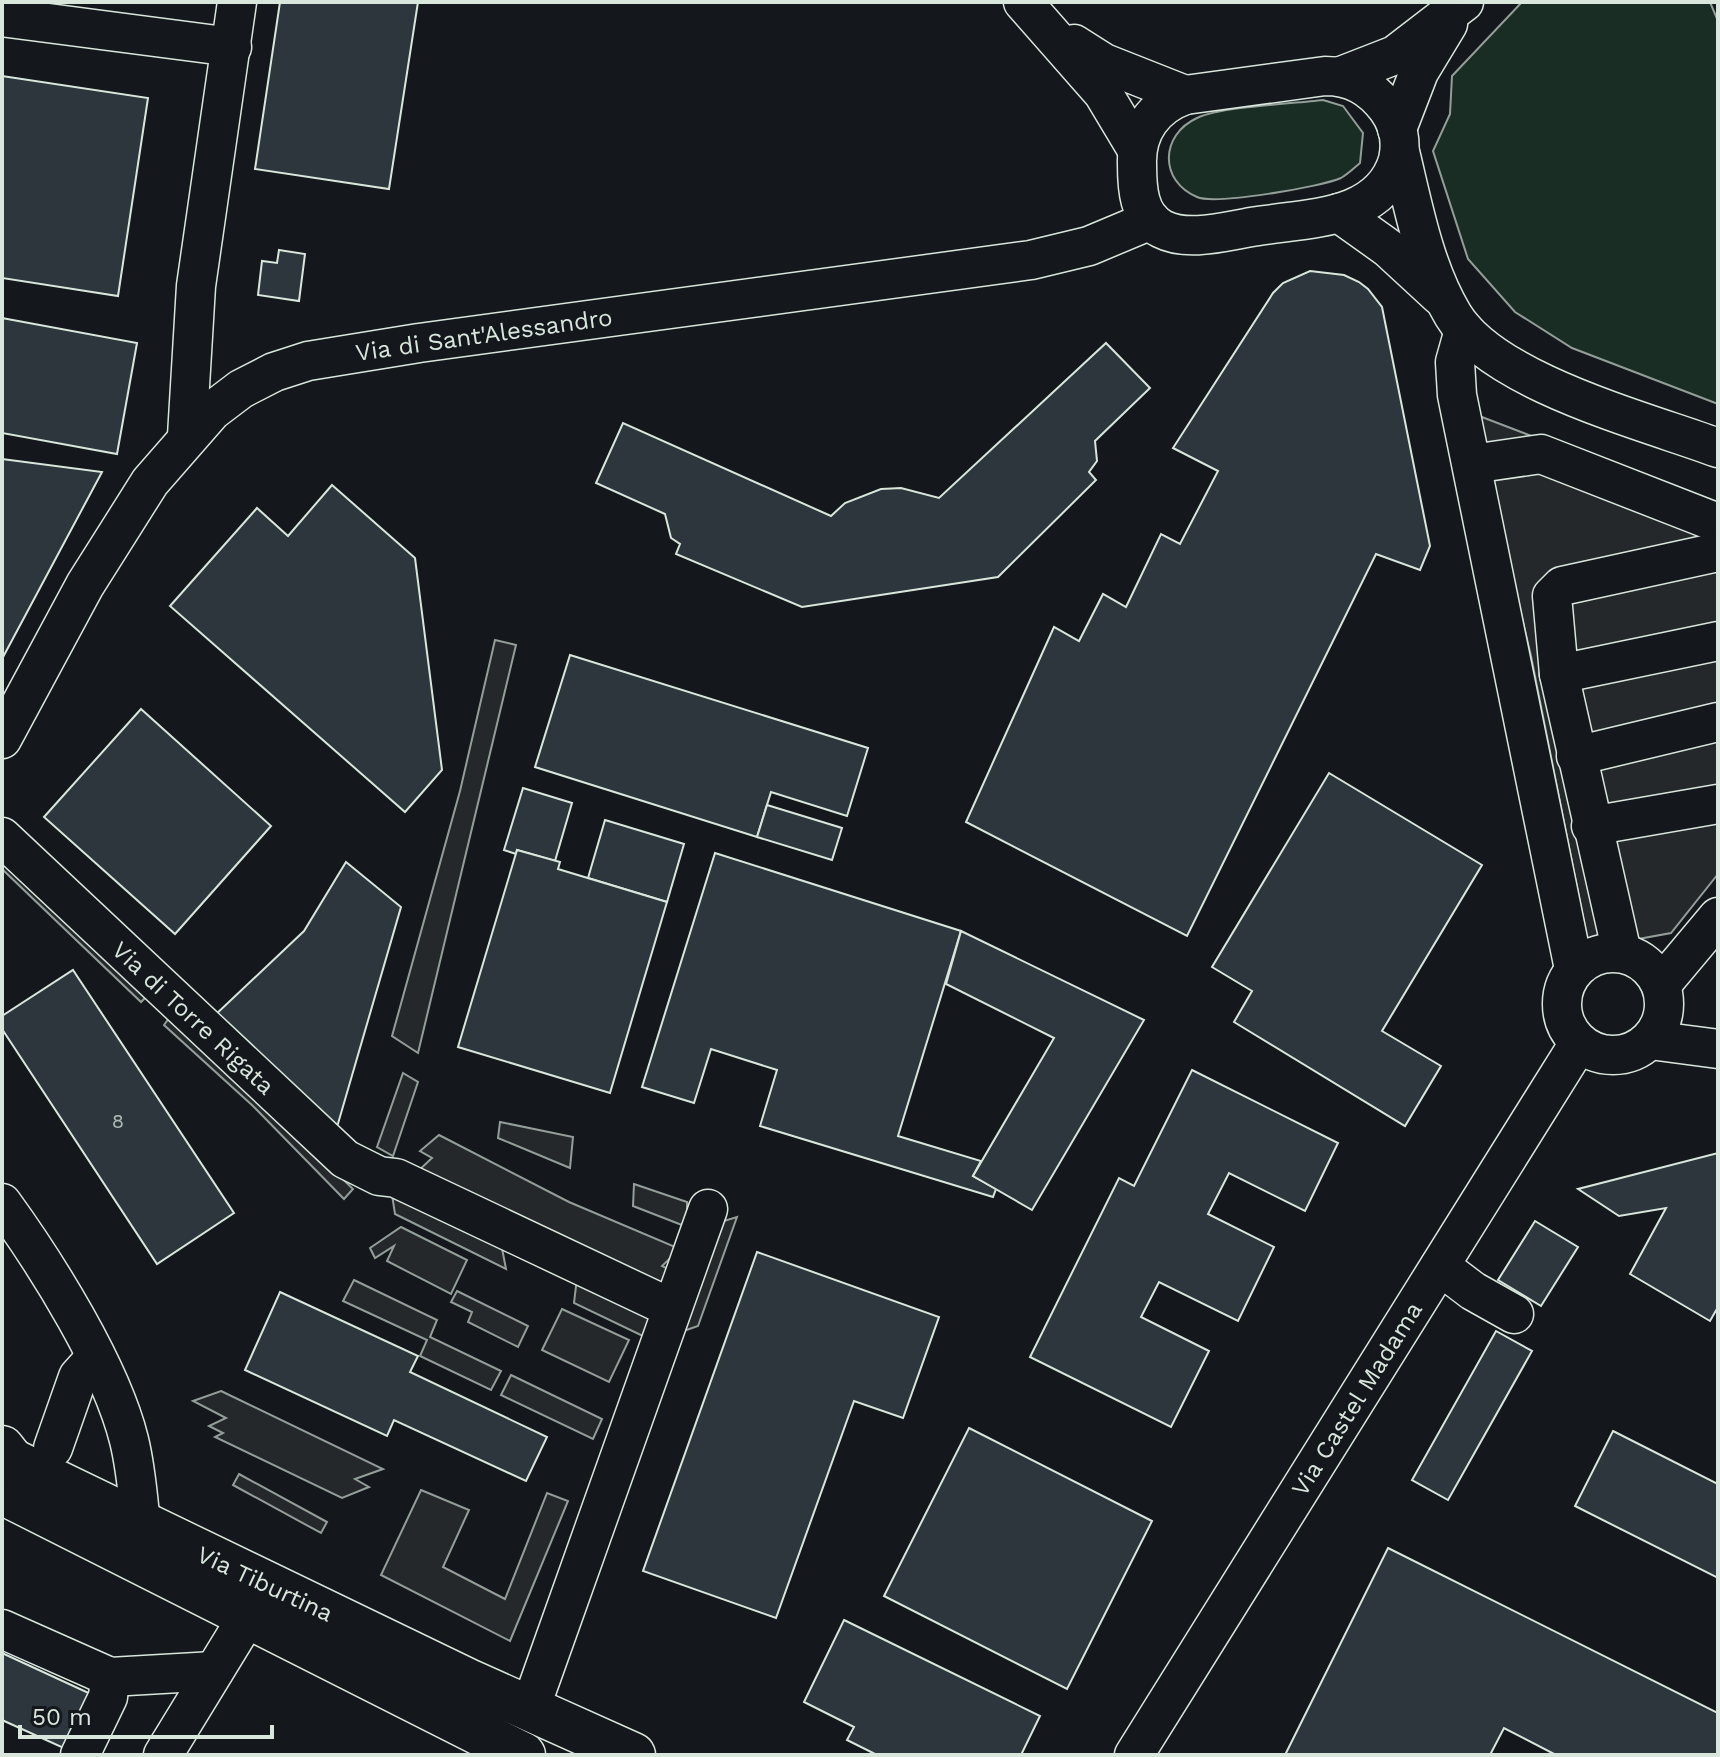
<svg xmlns="http://www.w3.org/2000/svg" width="1720" height="1757" font-family="'Work Sans',sans-serif">
  <style>
    .green { fill: #1a2d24; stroke: #939e99; stroke-width: 2 }
    .parking { fill: #24282b; stroke: #939e99; stroke-width: 2 }
    .building { fill: #2c363c; stroke: #d8e6dc; stroke-width: 2 }
    .lines { fill: none; stroke-linecap: round; stroke-linejoin: round }
    .minor-casing { stroke: #d8e6dc; stroke-width: 41 }
    .major-casing { stroke: #d8e6dc; stroke-width: 47 }
    .highway-casing { stroke: #d8e6dc; stroke-width: 47 }
    .minor { stroke: #14181c; stroke-width: 38 }
    .major { stroke: #14181c; stroke-width: 44 }
    .highway { stroke: #14181c; stroke-width: 44 }
    .labels { text-anchor: middle; stroke-width: 6; stroke-linejoin: round; paint-order: stroke }
    .number-label { font-size: 20px; fill: #adbab4 }
    .street-label { font-size: 24px; fill: #d8e6dc; stroke: #14181c }
  </style>
  <rect width="100%" height="100%" fill="#14181c"/>
  <g class="green">
    <polygon points="1522,2 1710,2 1718,21 1718,404 1572,348 1515,312 1468,259 1433,151 1450,114 1452,76"/>
    <path d="M1323 100 1343 106 1363 133 1360 163C1354 168 1348 174 1341 178 1321 187 1215 205 1197 197 1159 181 1160 135 1197 118 1223 106 1292 104 1323 100Z"/>
  </g>
  <g class="parking">
    <polygon points="1474,414 1718,507 1718,874 1671,933 1589,948 1531,656"/>
    <polygon points="495,640 516,645 418,1053 392,1036 460,791"/>
    <polygon points="2,854 150,993 141,1002 2,869"/>
    <polygon points="172,1014 353,1189 344,1199 253,1106 164,1025"/>
    <polygon points="403,1073 418,1082 393,1156 377,1147"/>
    <polygon points="500,1122 573,1137 570,1168 498,1138"/>
    <polygon points="439,1135 569,1202 680,1249 662,1266 674,1272 657,1290 415,1174 432,1158 420,1151"/>
    <polygon points="634,1184 687,1202 687,1227 633,1206"/>
    <polygon points="391,1188 501,1243 506,1269 395,1214"/>
    <polygon points="737,1217 698,1326 675,1334 717,1223"/>
    <polygon points="401,1227 467,1260 451,1294 387,1261 394,1246 375,1258 370,1248"/>
    <polygon points="577,1278 651,1312 647,1338 574,1303"/>
    <polygon points="354,1280 437,1320 430,1337 501,1371 491,1390 420,1356 427,1340 343,1301"/>
    <polygon points="457,1291 528,1326 518,1347 468,1322 472,1312 451,1302"/>
    <polygon points="562,1309 629,1340 609,1382 542,1350"/>
    <polygon points="511,1375 602,1419 593,1439 501,1395"/>
    <polygon points="221,1391 383,1469 355,1479 369,1487 342,1498 215,1437 223,1433 209,1426 226,1418 193,1401"/>
    <polygon points="239,1474 327,1522 321,1533 233,1485"/>
    <polygon points="421,1490 469,1510 443,1567 505,1599 547,1493 568,1501 510,1641 381,1575"/>
  </g>
  <g class="building">
    <polygon points="280,2 418,2 389,189 255,169"/>
    <polygon points="2,76 148,98 118,296 2,278"/>
    <polygon points="279,250 305,254 299,301 258,295 262,261 277,263"/>
    <polygon points="1310,271 1344,275 1359,282 1368,289 1382,307 1430,546 1420,570 1376,554 1187,936 966,822 1054,627 1079,641 1103,594 1126,607 1161,534 1180,544 1218,471 1173,448 1273,293 1283,283"/>
    <polygon points="2,318 137,343 117,454 2,433"/>
    <polygon points="1106,343 1150,388 1095,441 1097,461 1089,472 1096,480 998,577 802,607 676,554 680,544 671,538 665,514 596,483 623,423 831,516 845,503 881,489 901,488 939,498"/>
    <polygon points="2,459 102,472 2,659"/>
    <polygon points="332,485 415,558 442,770 405,812 170,606 257,508 288,536"/>
    <polygon points="570,655 868,748 847,816 771,792 757,837 535,767"/>
    <polygon points="141,709 271,826 175,934 44,817"/>
    <polygon points="1329,773 1482,865 1382,1031 1441,1066 1405,1126 1234,1022 1252,991 1212,967"/>
    <polygon points="523,788 572,803 555,861 517,850 516,854 504,850"/>
    <polygon points="767,805 842,828 832,860 757,837"/>
    <polygon points="605,820 684,844 667,902 588,878"/>
    <polygon points="517,850 560,862 558,869 667,902 610,1093 458,1047"/>
    <polygon points="715,853 961,931 898,1136 981,1161 973,1176 996,1189 993,1197 760,1126 777,1070 711,1049 694,1103 642,1087"/>
    <polygon points="346,862 401,907 335,1134 213,1017 304,931"/>
    <polygon points="961,931 1144,1020 1032,1210 973,1176 1054,1038 946,984"/>
    <polygon points="73,970 234,1213 157,1264 2,1029 2,1016"/>
    <polygon points="1192,1070 1338,1143 1305,1211 1229,1173 1208,1214 1274,1247 1238,1321 1159,1282 1141,1317 1209,1351 1171,1427 1030,1357 1119,1178 1134,1186"/>
    <polygon points="1718,1153 1718,1307 1710,1321 1630,1274 1666,1208 1619,1216 1578,1189"/>
    <polygon points="1535,1221 1578,1247 1541,1306 1498,1280"/>
    <polygon points="757,1252 939,1317 903,1418 854,1401 776,1618 643,1571"/>
    <polygon points="280,1292 418,1356 410,1372 547,1437 526,1481 394,1420 387,1436 245,1370"/>
    <polygon points="1496,1331 1532,1351 1448,1500 1412,1480"/>
    <polygon points="969,1428 1152,1521 1067,1689 884,1596"/>
    <polygon points="1613,1431 1718,1484 1718,1578 1575,1506"/>
    <polygon points="1388,1548 1718,1713 1718,1755 1556,1755 1504,1728 1490,1755 1285,1755"/>
    <polygon points="844,1620 1040,1716 1021,1755 877,1755 847,1740 854,1727 804,1702"/>
    <polygon points="2,1653 93,1695 68,1750 2,1720"/>
  </g>
  <g class="lines">
    <defs>
      <g id="minor">
        <polyline points="1023,2 1103,93 1136,148"/>
        <polyline points="2,17 232,47"/>
        <polyline points="1074,44 1104,63 1185,95"/>
        <path d="M1325 76C1352 76 1371 87 1387 108 1398 123 1402 142 1398 160 1381 220 1308 218 1258 226 1229 230 1189 243 1162 229 1138 217 1137 187 1137 164 1136 131 1154 106 1185 95Z"/>
        <polyline points="1341,76 1395,55 1464,2"/>
        <polyline points="1397,129 1419,72 1448,24"/>
        <path d="M1400 152C1413 205 1424 267 1453 315 1493 382 1645 421 1718 448"/>
        <polyline points="1339,213 1388,248 1440,296"/>
        <polyline points="1464,330 1455,362 1457,395 1574,969"/>
        <polyline points="187,436 196,286 237,2"/>
        <polyline points="1472,464 1541,454 1718,523"/>
        <polyline points="1559,674 1718,641"/>
        <polyline points="2,739 85,585 150,482 212,411 241,389 274,372 308,361 419,343 1031,260 1089,246 1151,220"/>
        <polyline points="1576,756 1718,722"/>
        <polyline points="1591,826 1718,804"/>
        <polyline points="2,837 345,1159 379,1176 396,1178 671,1308"/>
        <circle cx="1613" cy="1004" r="51"/>
        <polyline points="1622,953 1559,674 1552,596 1562,586 1718,552"/>
        <polyline points="1661,985 1718,917"/>
        <polyline points="1650,1040 1718,1049"/>
        <path d="M2 1203C47 1265 111 1367 129 1440 136 1468 138 1497 141 1525"/>
        <polyline points="1440,1266 1473,1291 1514,1314"/>
        <polyline points="53,1448 78,1377 95,1358"/>
        <polyline points="2,1629 110,1677 214,1671"/>
        <polyline points="530,1709 708,1209"/>
        <polyline points="80,1755 108,1697 110,1677"/>
        <polyline points="163,1755 248,1616"/>
        <polyline points="1134,1755 1579,1043"/>
      </g>
      <g id="major">
        <polyline points="2,1456 468,1681 633,1755"/>
        <polyline points="2,1492 523,1755"/>
      </g>
      <polyline id="highway" points="2,1448 13,1462"/>
    </defs>
    <use href="#minor" class="minor-casing"/>
    <use href="#major" class="major-casing"/>
    <use href="#highway" class="highway-casing"/>
    <use href="#minor" class="minor"/>
    <use href="#major" class="major"/>
    <use href="#highway" class="highway"/>
  </g>
  <g class="labels">
    <g class="number-label">
      <text x="118" y="1128">8</text>
    </g>
    <g class="street-label">
      <text transform="translate(484 335) rotate(-8)" y="8">Via di Sant'Alessandro</text>
      <text transform="translate(193 1018) rotate(43)" y="8">Via di Torre Rigata</text>
      <text transform="translate(1357 1399) rotate(-58)" y="8">Via Castel Madama</text>
      <text transform="translate(265 1584) rotate(25)" y="8">Via Tiburtina</text>
    </g>
  </g>
  <rect width="1720" height="1757" fill="none" stroke="#d8e6dc" stroke-width="8"/>
  <path d="M20 1725v12h252v-12" fill="none" stroke="#d8e6dc" stroke-width="4"/>
  <text x="32" y="1725" font-size="24" fill="#d8e6dc" stroke="#14181c" stroke-width="6" paint-order="stroke">50 m</text>
</svg>
